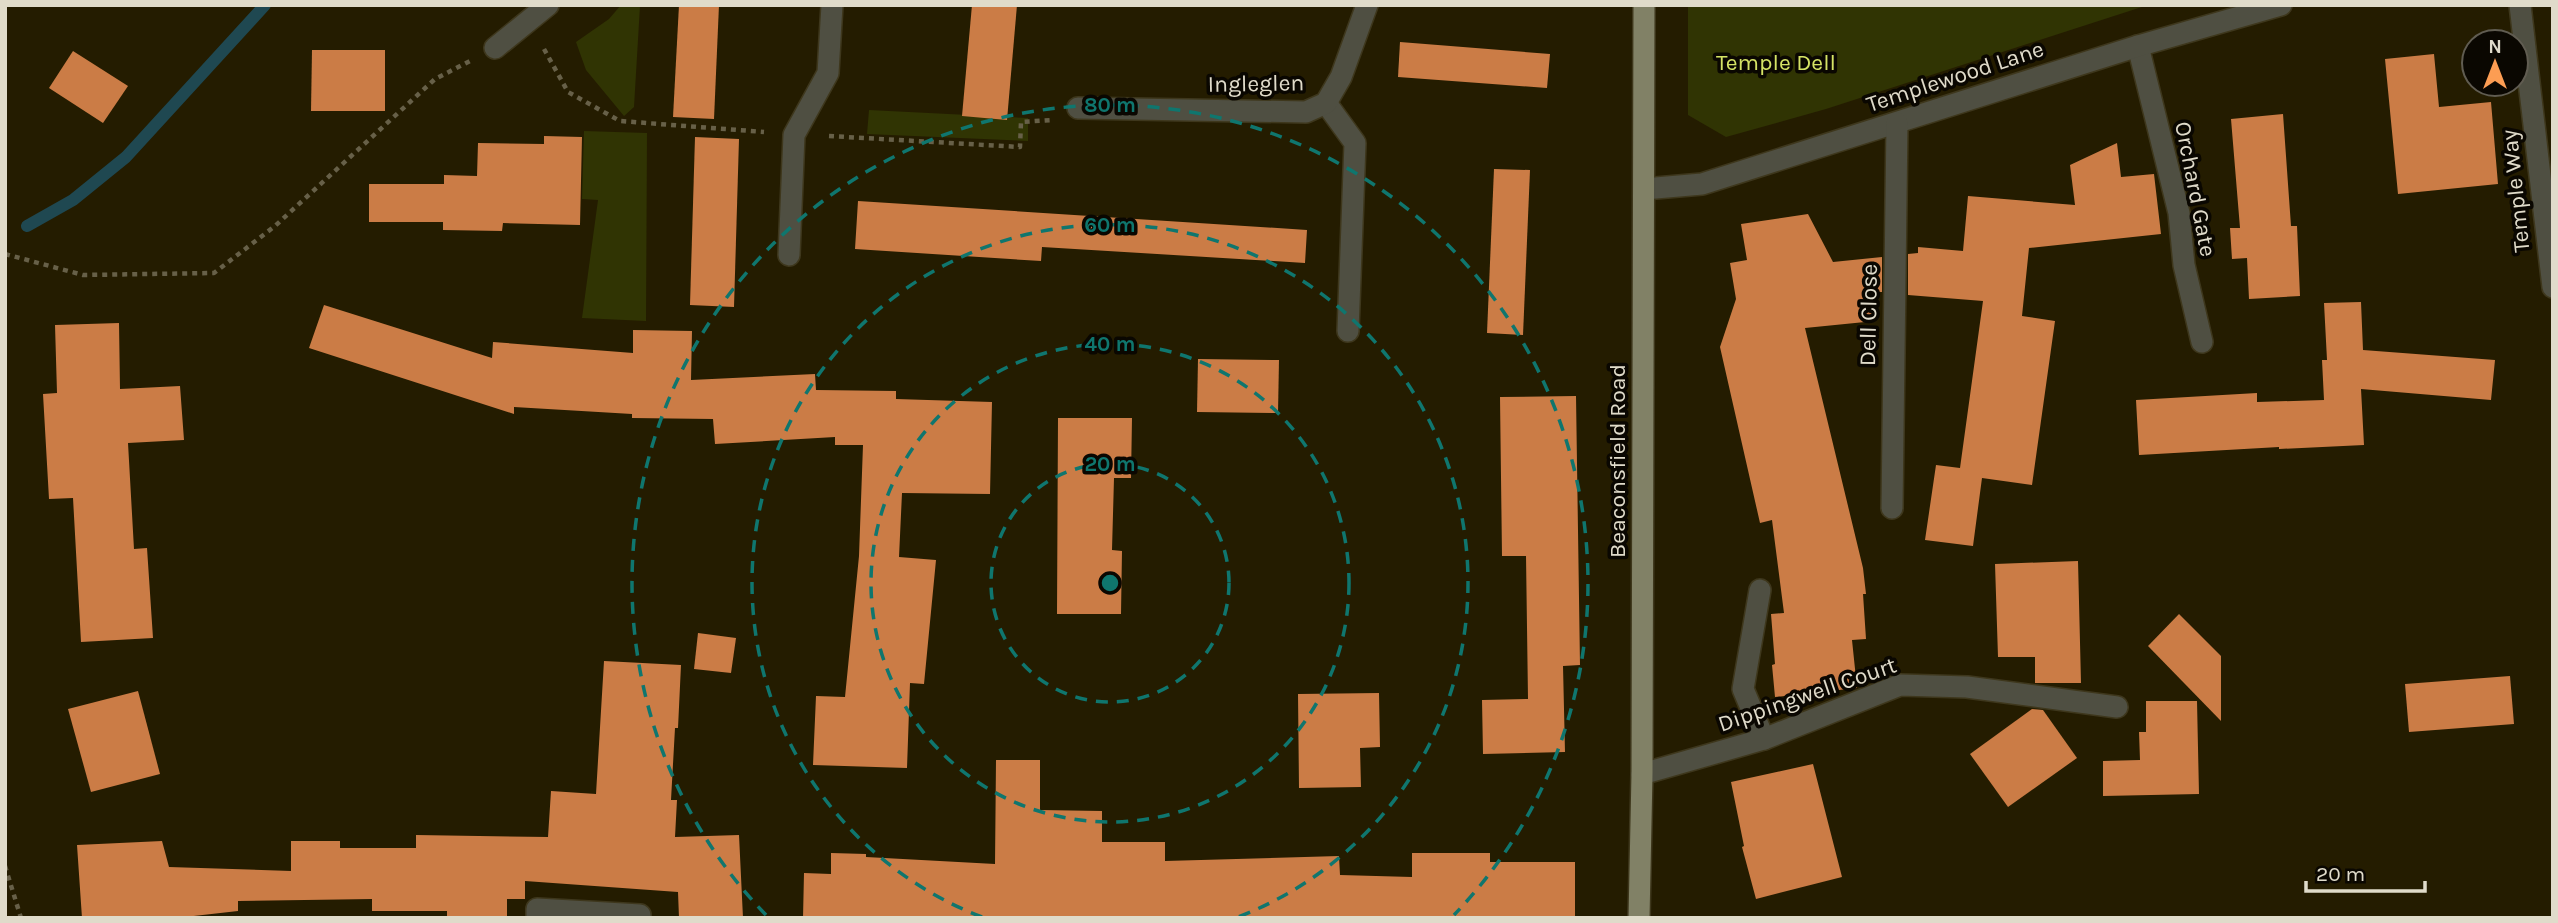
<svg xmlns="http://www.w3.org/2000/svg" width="2558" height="923" font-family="Karla,sans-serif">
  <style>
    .green { fill: #303403 }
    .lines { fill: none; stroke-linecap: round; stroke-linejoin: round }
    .stream { stroke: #1f4851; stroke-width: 12 }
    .building { fill: #cb7c46 }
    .minor-casing { stroke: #3e371c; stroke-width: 24 }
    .major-casing { stroke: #3e371c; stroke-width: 24 }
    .path { stroke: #676048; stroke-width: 4.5; stroke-dasharray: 5 5; stroke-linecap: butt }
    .minor { stroke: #4f4f42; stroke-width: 21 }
    .major { stroke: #818166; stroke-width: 21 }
    .ring { fill: none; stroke: #0f766e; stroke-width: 3.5; stroke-dasharray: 12 9 }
    .labels { text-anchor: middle; stroke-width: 7; stroke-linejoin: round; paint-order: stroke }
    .park-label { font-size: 23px; fill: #d5e365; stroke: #0a0701 }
    .street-label { font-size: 23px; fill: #e0dbca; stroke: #0a0701 }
    .centre { fill: #0f766e; stroke: #0a0701; stroke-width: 3.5 }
    .ring-label { font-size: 21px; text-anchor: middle; font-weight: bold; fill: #0f766e; stroke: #0a0701; stroke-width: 7; stroke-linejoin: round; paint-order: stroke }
  </style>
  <rect width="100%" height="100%" fill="#241c00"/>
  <g class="green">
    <polygon points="621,5 640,6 634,107 624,116 586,70 576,42 609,19"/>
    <polygon points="1688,5 2148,5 1826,109 1726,137 1688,115"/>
    <polygon points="869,110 1028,118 1028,141 867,134"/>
    <polygon points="584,131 647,133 646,321 582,318 598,200 582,199"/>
  </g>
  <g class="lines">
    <polyline class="stream" points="27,226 73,200 126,157 265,5"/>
  </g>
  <g class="building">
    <polygon points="679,5 719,5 714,119 673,117"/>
    <polygon points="972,5 1017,5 1007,120 962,116"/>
    <polygon points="1400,42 1550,54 1547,88 1398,77"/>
    <polygon points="312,50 385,50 385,111 311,111"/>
    <polygon points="73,51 128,86 103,123 49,88"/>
    <polygon points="2434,54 2439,107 2491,102 2498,184 2398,194 2385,59"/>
    <polygon points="2283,114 2291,226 2297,226 2300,296 2249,299 2247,258 2232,259 2230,228 2240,228 2231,119"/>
    <polygon points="544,136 582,137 580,225 503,223 502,231 443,230 443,222 369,222 369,184 444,184 444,175 477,176 478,143 544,144"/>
    <polygon points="695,137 739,139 734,307 690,305"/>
    <polygon points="2117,143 2121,177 2154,174 2161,234 2029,248 2022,316 2055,321 2032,485 1982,478 1973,546 1925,540 1936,465 1960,468 1983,301 1908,295 1908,254 1918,253 1918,247 1963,251 1968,196 2075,205 2070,165"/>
    <polygon points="1494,169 1530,170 1523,335 1487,333"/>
    <polygon points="858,201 1307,230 1305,263 1042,247 1041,261 855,249"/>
    <polygon points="1808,214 1833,262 1882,257 1882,292 1872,292 1875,321 1805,328 1863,568 1866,594 1863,594 1866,639 1852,640 1857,688 1775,697 1772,665 1775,664 1771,614 1784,613 1772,520 1760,523 1720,347 1736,299 1730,263 1747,260 1741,224"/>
    <polygon points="2361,302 2363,350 2495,360 2491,400 2361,389 2364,445 2279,449 2279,447 2139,455 2136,400 2257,393 2257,402 2324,400 2322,360 2327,360 2324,303"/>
    <polygon points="324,305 492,358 493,342 633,353 633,330 692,331 691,380 815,374 816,390 896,391 896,399 992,402 990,494 902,493 899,557 936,560 924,684 910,683 907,768 813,765 816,696 845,697 859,556 863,445 835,445 835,437 715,444 713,419 632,418 632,414 514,407 514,414 309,348"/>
    <polygon points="119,323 120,389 180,386 184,440 128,443 134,549 147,548 153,638 81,642 73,498 49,499 43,394 57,393 55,325"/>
    <polygon points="1198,359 1279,360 1278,413 1197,412"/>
    <polygon points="1576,396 1580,665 1563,666 1565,752 1483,754 1482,700 1528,699 1526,556 1502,556 1500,397"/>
    <polygon points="1058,418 1132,418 1131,478 1114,478 1112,550 1122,551 1121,614 1057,614"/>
    <polygon points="2078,561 2081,683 2035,683 2035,657 1998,657 1995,564"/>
    <polygon points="2179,614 2221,656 2221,721 2148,646"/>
    <polygon points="698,633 736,638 731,673 694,669"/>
    <polygon points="604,661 681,665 678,728 675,728 671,800 677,800 675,837 739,835 743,918 679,918 678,892 525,881 525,899 507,899 507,918 447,918 447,911 372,911 372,899 238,901 238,911 176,918 82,918 77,845 162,841 169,867 291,871 291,841 340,841 340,848 416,848 416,835 548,837 551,791 596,794"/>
    <polygon points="2510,676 2514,724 2409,732 2405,684"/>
    <polygon points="138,691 160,774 91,792 68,709"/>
    <polygon points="1379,693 1380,747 1360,748 1361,787 1299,788 1298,694"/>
    <polygon points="2146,701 2197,701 2199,794 2103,796 2103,761 2140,760 2139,732 2146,732"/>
    <polygon points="2032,709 2043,710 2077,758 2008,807 1970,754"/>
    <polygon points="996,760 1040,760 1040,810 1102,811 1102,842 1165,842 1165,861 1339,856 1340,875 1412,877 1412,853 1490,853 1490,862 1575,862 1575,918 803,918 804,873 831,874 831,853 866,854 866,857 995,864"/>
    <polygon points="1813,764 1842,877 1756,899 1742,847 1744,846 1731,782"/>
  </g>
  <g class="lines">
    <defs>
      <g id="minor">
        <polyline points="2520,5 2553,287"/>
        <polyline points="2138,46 2179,213 2184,265 2202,342"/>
        <polyline points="495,48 548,5"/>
        <polyline points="1326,103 1355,143 1348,331"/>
        <polyline points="1078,108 1306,112 1326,103 1341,77 1367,5"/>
        <polyline points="1644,189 1702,184 2138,46 2281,5"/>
        <polyline points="789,255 794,135 828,73 832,5"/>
        <polyline points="1892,508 1897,123"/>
        <polyline points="1760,590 1743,689 1764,739"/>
        <polyline points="1642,774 1764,739 1900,685 1967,687 2117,707"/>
        <polyline points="537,918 537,909 640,915 640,918"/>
      </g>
      <polyline id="major" points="1639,918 1642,774 1644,5"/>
    </defs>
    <use href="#minor" class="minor-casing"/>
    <use href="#major" class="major-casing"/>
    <g class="path">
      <polyline points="544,49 568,92 620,121 764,132"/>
      <polyline points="829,136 1020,147 1021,122 1052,120"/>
      <polyline points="5,254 83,275 214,273 275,226 435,79 470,61"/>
      <polyline points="5,866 21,918"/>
    </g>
    <use href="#minor" class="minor"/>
    <use href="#major" class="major"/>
  </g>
  <g class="ring">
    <circle cx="1110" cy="583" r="119"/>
    <circle cx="1110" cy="583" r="239"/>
    <path d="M982 917A358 358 0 1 1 1238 917"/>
    <path d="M766 915A478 478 0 1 1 1454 915"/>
  </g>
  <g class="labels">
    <g class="park-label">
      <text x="1776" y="70">Temple Dell</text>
    </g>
    <g class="street-label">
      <text transform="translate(1955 76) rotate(-18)" y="8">Templewood Lane</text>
      <text transform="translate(1256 83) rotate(-1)" y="8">Ingleglen</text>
      <text transform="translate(2196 189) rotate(79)" y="8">Orchard Gate</text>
      <text transform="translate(2515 191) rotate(-96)" y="8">Temple Way</text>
      <text transform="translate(1868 315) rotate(-89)" y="8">Dell Close</text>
      <text transform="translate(1617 461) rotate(-90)" y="8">Beaconsfield Road</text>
      <text transform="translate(1807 694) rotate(-19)" y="8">Dippingwell Court</text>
    </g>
  </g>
  <circle cx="1110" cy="583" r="10" class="centre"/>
  <g class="ring-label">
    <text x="1110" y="112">80 m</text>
    <text x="1110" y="232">60 m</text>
    <text x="1110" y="351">40 m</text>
    <text x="1110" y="471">20 m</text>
  </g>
  <rect width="2558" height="923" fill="none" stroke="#e0dbca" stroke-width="14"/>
  <g transform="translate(2495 63)"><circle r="33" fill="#0a0701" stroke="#605c51" stroke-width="2"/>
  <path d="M0-5L12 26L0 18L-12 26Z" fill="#fc9d53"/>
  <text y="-10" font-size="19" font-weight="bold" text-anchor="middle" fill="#e0dbca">N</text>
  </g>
  <path d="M2306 881v10h119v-10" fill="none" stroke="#e0dbca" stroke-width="3.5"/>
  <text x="2316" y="881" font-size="21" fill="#e0dbca" stroke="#0a0701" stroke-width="5" paint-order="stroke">20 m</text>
</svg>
